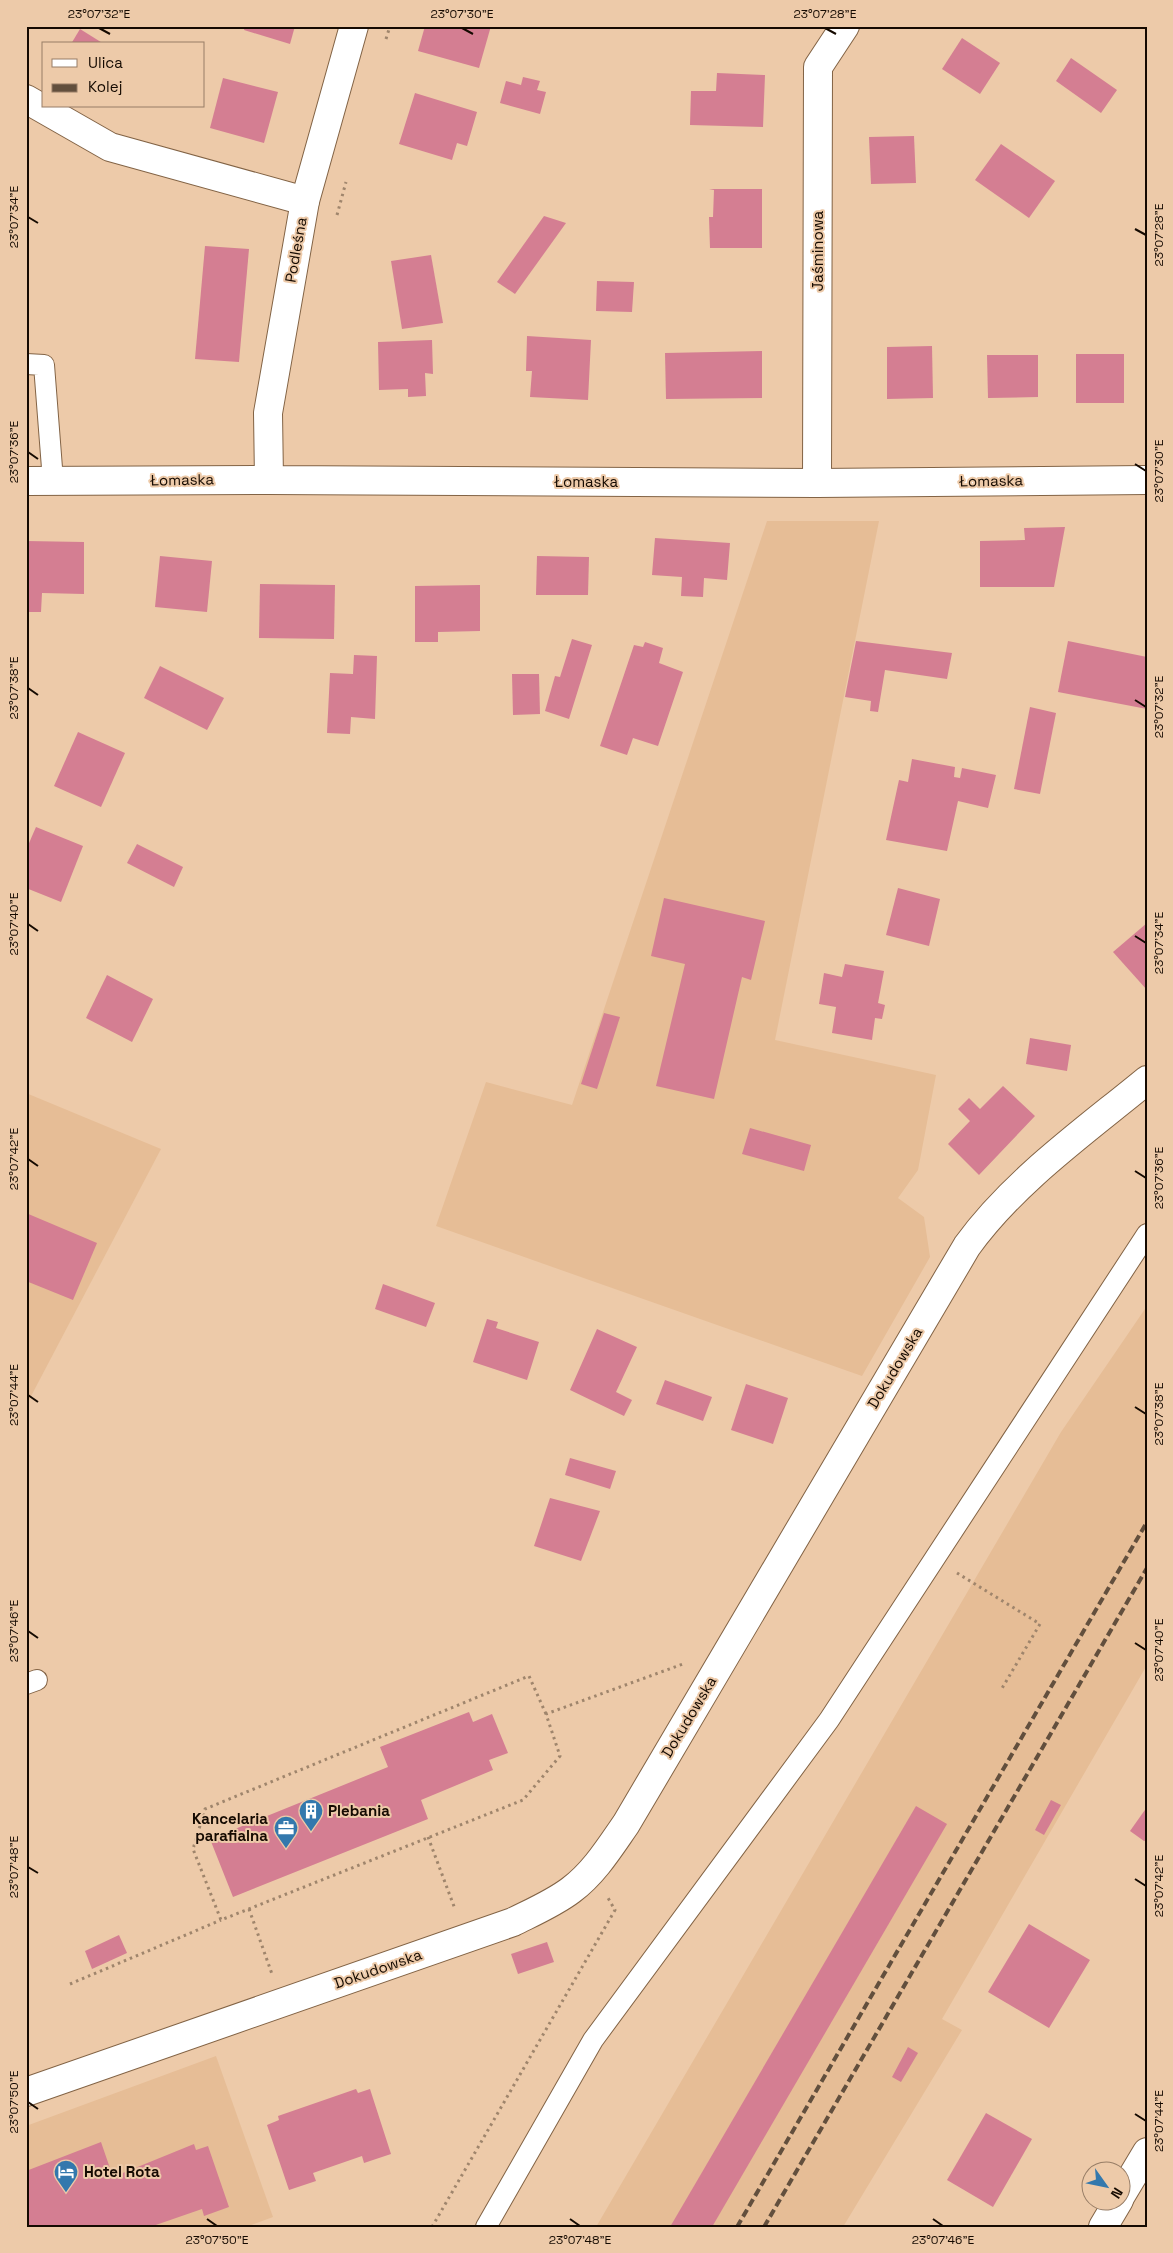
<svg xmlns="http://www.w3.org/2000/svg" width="1173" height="2253" font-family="'Space Grotesk',sans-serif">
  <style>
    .built { fill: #e6bd96 }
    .building { fill: #d47e92 }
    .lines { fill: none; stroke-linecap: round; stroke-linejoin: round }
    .lane-casing { stroke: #826345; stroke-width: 22 }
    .street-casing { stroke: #826345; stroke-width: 30 }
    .secondary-casing { stroke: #826345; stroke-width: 30 }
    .path { stroke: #9f856c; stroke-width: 3; stroke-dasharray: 2.5 4; stroke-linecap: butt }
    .lane { stroke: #fff; stroke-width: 20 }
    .street { stroke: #fff; stroke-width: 28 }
    .secondary { stroke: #fff; stroke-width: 28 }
    .rail { stroke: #624f3d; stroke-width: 4; stroke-dasharray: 8 4; stroke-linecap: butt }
    .ticks { fill: none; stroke: #150a01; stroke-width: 2 }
    .labels { text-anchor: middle; stroke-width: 4; stroke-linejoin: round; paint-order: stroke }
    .street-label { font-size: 15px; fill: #150a01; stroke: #edcaa9 }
    .poi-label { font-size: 15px; font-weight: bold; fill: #150a01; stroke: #edcaa9; text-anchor: start }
    .neatline { fill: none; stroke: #150a01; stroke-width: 2 }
    .ticks-label { font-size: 12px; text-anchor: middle; fill: #150a01 }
  </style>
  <rect width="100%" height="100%" fill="#edcaa9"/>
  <g class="built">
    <polygon points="767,521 879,521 775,1040 936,1075 918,1170 898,1198 924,1217 930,1257 862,1376 436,1226 486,1082 572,1105"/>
    <polygon points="26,1093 161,1149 29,1400 26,1399"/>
    <polygon points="1147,1306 1147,1665 942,2019 962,2030 843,2227 596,2227 1061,1432"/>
    <polygon points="216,2056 273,2217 246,2227 26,2227 26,2126"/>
  </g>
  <g class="building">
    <polygon points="245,26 295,26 290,44 244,30"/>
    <polygon points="425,26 491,26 479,68 418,51"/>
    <polygon points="80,29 104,44 71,44"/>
    <polygon points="962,38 1000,63 980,94 942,69"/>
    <polygon points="1071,58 1117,90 1101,113 1056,81"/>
    <polygon points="717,73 765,75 763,127 690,125 691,91 716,91"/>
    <polygon points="523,77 540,81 537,90 546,92 540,114 500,103 506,81 521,85"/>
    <polygon points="223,78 278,92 264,143 210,128"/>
    <polygon points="415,93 477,112 467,146 457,143 452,160 399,144"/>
    <polygon points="914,136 916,183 871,184 869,137"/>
    <polygon points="1001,144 1055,181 1029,218 975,180"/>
    <polygon points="709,189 762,189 762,248 710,248 709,217 713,217 714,190"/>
    <polygon points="544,216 566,223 515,294 497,282"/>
    <polygon points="205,246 249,249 239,362 195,359"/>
    <polygon points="431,255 443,323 402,329 391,261"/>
    <polygon points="597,281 634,282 632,312 596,311"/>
    <polygon points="527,336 591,340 588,400 530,397 532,371 526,371"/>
    <polygon points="432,340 433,374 425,373 426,396 408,397 408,389 379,390 378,342"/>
    <polygon points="932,346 933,398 887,399 887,347"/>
    <polygon points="762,351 762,398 666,399 665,353"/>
    <rect x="1076" y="354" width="48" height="49"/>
    <polygon points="987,355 1038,355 1038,397 988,398"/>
    <polygon points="1065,527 1054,587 980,587 980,541 1025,540 1024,528"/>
    <polygon points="655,538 730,543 727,580 704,578 703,597 681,596 682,577 652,575"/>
    <polygon points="26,541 84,542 84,594 42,593 41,612 26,612"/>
    <polygon points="160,556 212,561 207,612 155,607"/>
    <polygon points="537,556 589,557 588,595 536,595"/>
    <polygon points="260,584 335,585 334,639 259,638"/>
    <polygon points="480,585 480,631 438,632 438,642 415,642 415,586"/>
    <polygon points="572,639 592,645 569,719 545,711 555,676 560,677"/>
    <polygon points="856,641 952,653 947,679 885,670 878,712 870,711 871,701 845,697"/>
    <polygon points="1068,641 1147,657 1147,709 1058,692"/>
    <polygon points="645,642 663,648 659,663 683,672 658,746 633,738 627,755 600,746 634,645 643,647"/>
    <polygon points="354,655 377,656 375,719 351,717 350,734 327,733 330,673 353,674"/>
    <polygon points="160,666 224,698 207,730 144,698"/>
    <polygon points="512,674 539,674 540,714 513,715"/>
    <polygon points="1030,707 1056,713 1040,794 1014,789"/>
    <polygon points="78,732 125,753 101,807 54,786"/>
    <polygon points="912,759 955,767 954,777 960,778 962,768 996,775 988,808 958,801 947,851 886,840 899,780 908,782"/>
    <polygon points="36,827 83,846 61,902 26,888 26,850"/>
    <polygon points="137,844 183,867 174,887 127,863"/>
    <polygon points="898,888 940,899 929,946 886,935"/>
    <polygon points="664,898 765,921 751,980 742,977 714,1099 656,1086 685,964 651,956"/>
    <polygon points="1147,923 1147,990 1113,952"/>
    <polygon points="845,964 884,971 878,1003 885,1005 882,1019 875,1018 872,1040 832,1033 836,1007 819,1004 824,973 842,977"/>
    <polygon points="107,975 153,999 132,1042 86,1018"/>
    <polygon points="604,1013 620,1017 597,1089 581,1084"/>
    <polygon points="1030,1038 1071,1045 1067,1071 1026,1064"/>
    <polygon points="1003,1086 1035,1116 979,1175 948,1144 970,1121 958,1109 969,1098 980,1109"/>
    <polygon points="750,1128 811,1145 804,1171 742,1154"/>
    <polygon points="26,1213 97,1243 73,1300 26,1281"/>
    <polygon points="383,1284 435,1303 426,1327 375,1309"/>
    <polygon points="487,1319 498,1322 496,1328 539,1342 527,1380 473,1362"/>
    <polygon points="597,1329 637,1347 616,1392 632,1400 624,1416 570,1390"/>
    <polygon points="665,1380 712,1397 703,1421 656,1404"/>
    <polygon points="746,1384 788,1398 773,1444 731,1430"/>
    <polygon points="570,1458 616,1471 610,1489 565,1475"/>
    <polygon points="550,1498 600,1511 581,1561 534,1546"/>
    <polygon points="469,1712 473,1722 492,1714 508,1753 489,1760 493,1770 421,1800 428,1819 233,1897 210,1839 388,1767 380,1747"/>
    <polygon points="1051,1800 1061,1805 1044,1835 1035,1830"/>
    <polygon points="916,1806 947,1824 712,2227 670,2227"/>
    <polygon points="1147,1807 1147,1840 1144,1841 1130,1831"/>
    <polygon points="1029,1924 1090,1960 1049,2028 988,1992"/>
    <polygon points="119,1935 127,1953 92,1969 85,1951"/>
    <polygon points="547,1942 554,1962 518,1974 511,1954"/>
    <polygon points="908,2047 918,2053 901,2082 892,2077"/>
    <polygon points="356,2089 358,2093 370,2089 391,2154 364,2163 362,2156 313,2173 316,2181 289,2190 267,2125 279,2120 278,2116"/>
    <polygon points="986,2113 1032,2139 993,2207 947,2180"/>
    <polygon points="101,2142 113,2177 194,2144 196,2150 208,2146 229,2207 204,2216 202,2209 150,2227 26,2227 26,2171"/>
  </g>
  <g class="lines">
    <defs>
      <g id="lane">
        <polyline points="26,364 44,365 53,481"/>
        <polyline points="26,1684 37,1680"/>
        <polyline points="486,2227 593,2040 829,1720 1147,1234"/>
      </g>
      <g id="street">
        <polyline points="26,99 110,147 305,201"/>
        <polyline points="26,481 269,480"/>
        <polyline points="817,483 818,67 845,26"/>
        <path d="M26 2092 513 1922C533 1912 554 1903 571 1890 594 1873 610 1847 626 1824L967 1246C1014 1181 1085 1131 1147 1080"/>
        <polyline points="1120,2197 1147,2152"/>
        <polyline points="1103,2227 1119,2200"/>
      </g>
      <polyline id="secondary" points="354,26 305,201 268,413 269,480 817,483 1147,480"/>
    </defs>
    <use href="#lane" class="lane-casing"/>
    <use href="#street" class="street-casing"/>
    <use href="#secondary" class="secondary-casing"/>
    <g class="path">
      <polyline points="386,39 390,26"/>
      <polyline points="337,215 346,182"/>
      <polyline points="957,1573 1040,1624 1001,1690"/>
      <polyline points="546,1714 529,1676 205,1809 193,1849 221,1920 523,1800 560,1756 546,1714 683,1664"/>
      <polyline points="428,1837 455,1909"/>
      <polyline points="249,1909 272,1974"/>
      <polyline points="70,1984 221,1920"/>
      <polyline points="432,2227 615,1910 608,1898"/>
    </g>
    <use href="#lane" class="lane"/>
    <use href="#street" class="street"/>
    <use href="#secondary" class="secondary"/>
    <g class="rail">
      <polyline points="737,2227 1147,1522"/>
      <polyline points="764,2227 1147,1568"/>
    </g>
  </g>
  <path class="ticks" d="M99 28 110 34M462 28 473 34M825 28 836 34M28 217 38 223M1135 229 1146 235M28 452 38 459M1135 464 1146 471M28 688 38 695M1135 700 1146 707M28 924 38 931M1135 936 1146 943M28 1159 38 1166M1135 1171 1146 1178M28 1395 38 1402M1135 1407 1146 1414M28 1631 38 1638M1135 1643 1146 1650M28 1867 38 1873M1135 1879 1146 1886M28 2102 38 2109M1135 2114 1146 2121M207 2219 217 2226M570 2219 580 2226M933 2219 943 2226"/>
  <defs>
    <symbol id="building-pin" viewBox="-11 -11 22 30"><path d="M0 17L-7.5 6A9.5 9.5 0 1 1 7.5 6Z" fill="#3378ad" stroke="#edcaa9"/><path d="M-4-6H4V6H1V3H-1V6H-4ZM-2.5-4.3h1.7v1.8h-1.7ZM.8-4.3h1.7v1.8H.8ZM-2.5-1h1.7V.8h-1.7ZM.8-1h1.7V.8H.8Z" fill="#fff"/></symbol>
    <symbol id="office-pin" viewBox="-11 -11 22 30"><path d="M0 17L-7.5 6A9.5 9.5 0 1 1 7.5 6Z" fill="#3378ad" stroke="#edcaa9"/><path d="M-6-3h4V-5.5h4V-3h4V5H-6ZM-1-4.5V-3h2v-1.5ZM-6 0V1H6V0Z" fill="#fff"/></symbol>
    <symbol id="hotel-pin" viewBox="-11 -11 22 30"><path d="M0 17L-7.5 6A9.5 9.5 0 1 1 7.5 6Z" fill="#3378ad" stroke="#edcaa9"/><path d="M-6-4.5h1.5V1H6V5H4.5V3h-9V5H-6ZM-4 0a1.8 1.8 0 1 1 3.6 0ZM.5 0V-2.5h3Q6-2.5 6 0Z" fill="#fff"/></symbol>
  </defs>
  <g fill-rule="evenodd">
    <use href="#building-pin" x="297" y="1797" width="28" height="38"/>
    <use href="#office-pin" x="272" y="1814" width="28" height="38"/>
    <use href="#hotel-pin" x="52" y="2158" width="28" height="38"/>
  </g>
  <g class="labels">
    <g class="street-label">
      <text transform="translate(296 250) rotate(-80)" y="5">Podleśna</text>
      <text transform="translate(818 251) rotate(-90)" y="5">Jaśminowa</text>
      <text transform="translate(182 480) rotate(-1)" y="5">Łomaska</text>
      <text transform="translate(991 481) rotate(-1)" y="5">Łomaska</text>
      <text x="586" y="487">Łomaska</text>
      <text transform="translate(895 1368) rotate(-59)" y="5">Dokudowska</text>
      <text transform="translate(689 1717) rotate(-59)" y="5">Dokudowska</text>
      <text transform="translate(378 1969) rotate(-19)" y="5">Dokudowska</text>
    </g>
    <g class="poi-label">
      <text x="328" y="1816">Plebania</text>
      <text x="268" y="1824" text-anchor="end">Kancelaria<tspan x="268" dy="17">parafialna</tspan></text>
      <text x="84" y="2177">Hotel Rota</text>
    </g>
  </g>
  <rect width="1173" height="2253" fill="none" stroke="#edcaa9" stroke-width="55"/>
  <rect x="42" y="42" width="162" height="65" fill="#edcaa9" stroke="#977d66"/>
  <rect x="52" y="59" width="25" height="8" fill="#ffffff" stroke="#977d66"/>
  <text x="88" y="68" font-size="15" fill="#150a01">Ulica</text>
  <rect x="52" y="84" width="25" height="8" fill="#624f3d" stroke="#977d66"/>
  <text x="88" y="92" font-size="15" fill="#150a01">Kolej</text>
  <g transform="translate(1106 2186) rotate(123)"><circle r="24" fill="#edcaa9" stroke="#977d66"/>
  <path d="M0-4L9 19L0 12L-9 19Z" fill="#3378ad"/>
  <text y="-8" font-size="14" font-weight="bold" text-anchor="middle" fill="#150a01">N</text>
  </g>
  <rect x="28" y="28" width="1118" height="2198" class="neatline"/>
  <g class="ticks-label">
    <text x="99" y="18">23°07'32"E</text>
    <text x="462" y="18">23°07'30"E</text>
    <text x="825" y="18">23°07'28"E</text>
    <text transform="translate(14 217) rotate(-90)" y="4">23°07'34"E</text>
    <text transform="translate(1159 235) rotate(-90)" y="4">23°07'28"E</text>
    <text transform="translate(14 452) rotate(-90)" y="4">23°07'36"E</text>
    <text transform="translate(1159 471) rotate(-90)" y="4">23°07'30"E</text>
    <text transform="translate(14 688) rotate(-90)" y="4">23°07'38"E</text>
    <text transform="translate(1159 707) rotate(-90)" y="4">23°07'32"E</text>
    <text transform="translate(14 924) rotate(-90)" y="4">23°07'40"E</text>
    <text transform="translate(1159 943) rotate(-90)" y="4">23°07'34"E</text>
    <text transform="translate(14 1159) rotate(-90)" y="4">23°07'42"E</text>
    <text transform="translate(1159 1178) rotate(-90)" y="4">23°07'36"E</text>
    <text transform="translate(14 1395) rotate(-90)" y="4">23°07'44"E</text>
    <text transform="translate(1159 1414) rotate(-90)" y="4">23°07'38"E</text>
    <text transform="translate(14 1631) rotate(-90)" y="4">23°07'46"E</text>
    <text transform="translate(1159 1650) rotate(-90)" y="4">23°07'40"E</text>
    <text transform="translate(14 1867) rotate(-90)" y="4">23°07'48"E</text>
    <text transform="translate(1159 1886) rotate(-90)" y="4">23°07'42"E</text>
    <text transform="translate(14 2102) rotate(-90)" y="4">23°07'50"E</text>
    <text transform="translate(1159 2121) rotate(-90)" y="4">23°07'44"E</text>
    <text x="217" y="2244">23°07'50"E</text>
    <text x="580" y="2244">23°07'48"E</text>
    <text x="943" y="2244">23°07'46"E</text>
  </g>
</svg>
